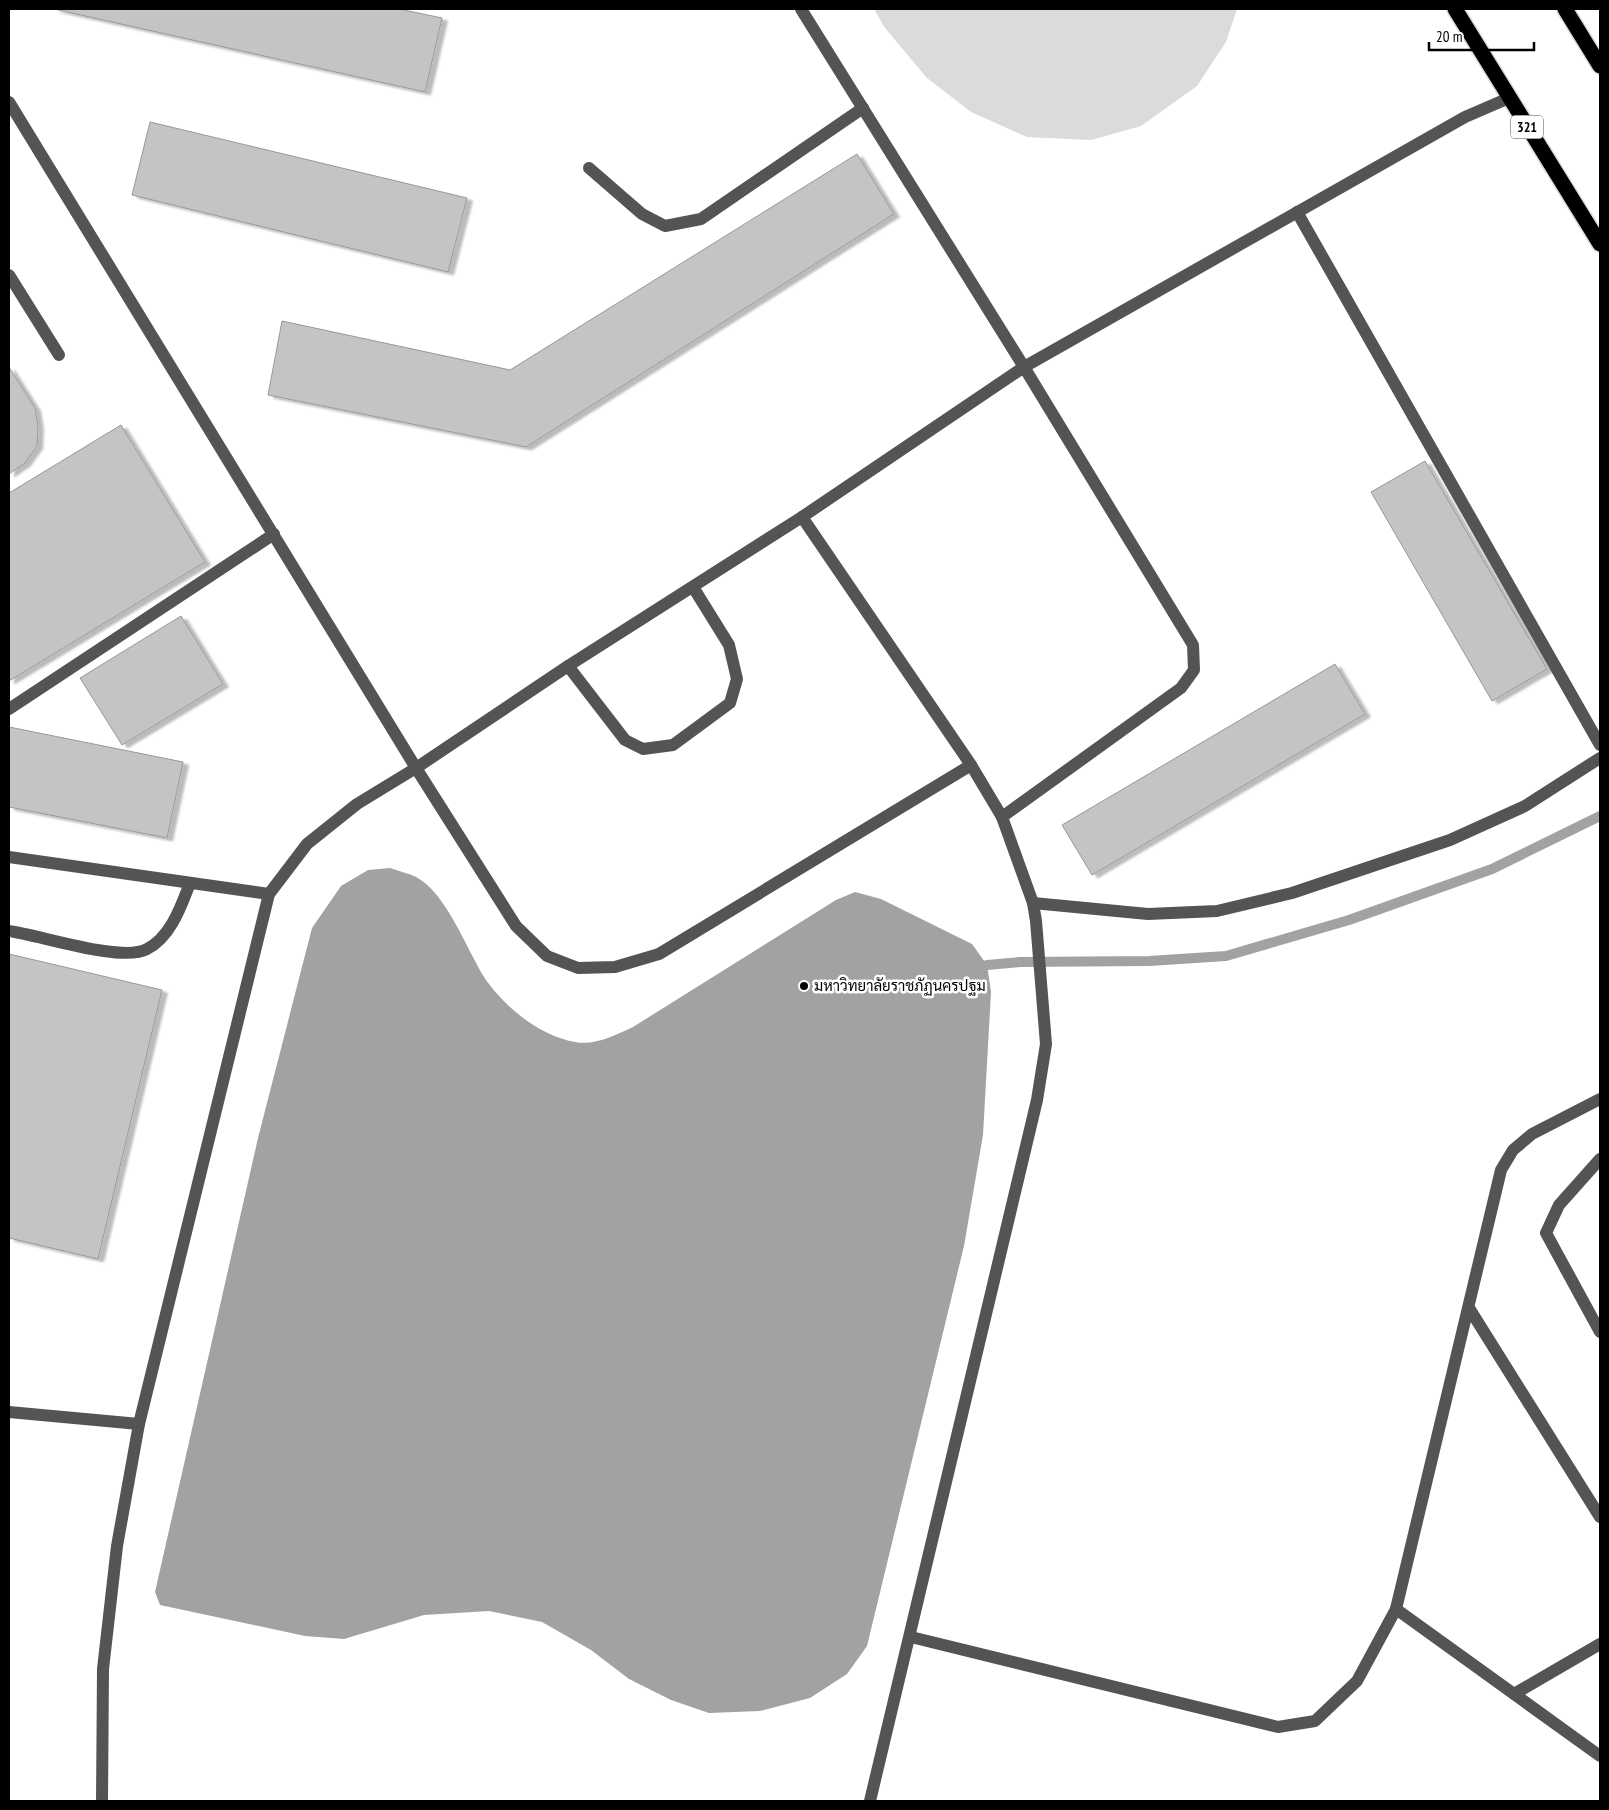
<svg xmlns="http://www.w3.org/2000/svg" width="1609" height="1810" font-family="'PT Sans Narrow',Sarabun,sans-serif">
  <style>
    .green { fill: #dbdbdb }
    .water { fill: #a2a2a2 }
    .lines { fill: none; stroke-linecap: round; stroke-linejoin: round }
    .stream { stroke: #a2a2a2; stroke-width: 10 }
    .building { fill: #c4c4c4; stroke: #989898; filter: url(#shadow) }
    .highway-casing { stroke: #dbdbdb; stroke-width: 18 }
    .minor { stroke: #545454; stroke-width: 12 }
    .highway { stroke: #000; stroke-width: 15 }
    .poi-dot { fill: #000; stroke: #fff; stroke-width: 2 }
    .labels { text-anchor: middle; stroke-width: 5; stroke-linejoin: round; paint-order: stroke }
    .shield { fill: #fff; stroke: #4c4c4c; stroke-width: 1 }
    .shield-label { font-size: 14px; font-weight: bold; fill: #000 }
    .poi-label { font-size: 15px; fill: #000; stroke: #fff; text-anchor: start }
  </style>
  <defs>
    <filter id="shadow"><feDropShadow dx="5.5" dy="3" stdDeviation="1" flood-color="#0004"/></filter>
  </defs>
  <rect width="100%" height="100%" fill="#fff"/>
  <polygon class="green" points="874,9 1237,9 1226,42 1197,86 1141,126 1091,140 1027,137 971,112 927,78 885,28"/>
  <path class="water" d="M390 868C398 871 408 873 416 877 447 893 467 951 486 980 506 1008 540 1036 575 1042 594 1046 616 1035 633 1027L836 900 855 892 881 899 972 944 987 965 991 992 983 1135 964 1246 867 1646 847 1674 810 1698 760 1711 709 1713 671 1700 629 1679 591 1650 542 1622 489 1611 424 1615 344 1639 305 1636 160 1605 155 1592 258 1138 312 928 341 886 368 870Z"/>
  <g class="lines">
    <polyline class="stream" points="987,965 1020,962 1149,961 1226,956 1349,920 1492,869 1600,816"/>
  </g>
  <g class="building">
    <polygon points="54,9 399,9 442,18 425,92"/>
    <polygon points="150,122 467,198 448,272 132,195"/>
    <polygon points="857,154 894,214 526,447 268,395 282,321 510,370"/>
    <polygon points="9,367 35,408 38,426 37,446 25,463 9,474"/>
    <polygon points="121,425 205,562 9,681 9,493"/>
    <polygon points="1425,461 1547,669 1492,701 1371,492"/>
    <polygon points="181,616 223,684 122,745 80,678"/>
    <polygon points="1335,664 1365,714 1092,875 1062,825"/>
    <polygon points="9,727 183,762 167,838 9,807"/>
    <polygon points="9,954 162,990 98,1259 9,1238"/>
  </g>
  <g class="lines">
    <defs>
      <g id="highway">
        <polyline points="1455,9 1600,244"/>
        <polyline points="1565,9 1600,66"/>
      </g>
    </defs>
    <use href="#highway" class="highway-casing"/>
    <g class="minor">
      <polyline points="801,9 1024,367 1193,645 1194,670 1181,688 1002,817"/>
      <polyline points="9,102 416,768 516,926 547,956 578,968 615,967 659,954 971,765"/>
      <polyline points="589,168 642,214 665,226 701,219 863,108"/>
      <polyline points="1297,212 1600,745"/>
      <polyline points="9,275 59,355"/>
      <polyline points="802,517 971,765 1002,817 1033,903 1036,921 1046,1044 1037,1100 870,1801"/>
      <polyline points="568,666 625,740 643,749 673,745 730,703 737,679 729,645 693,587"/>
      <polyline points="9,709 274,534"/>
      <polyline points="9,857 269,894"/>
      <polyline points="1033,903 1148,914 1217,911 1292,893 1450,840 1525,806 1600,758"/>
      <path d="M9 931C40 935 122 963 147 949 171 937 181 906 190 883"/>
      <polyline points="1600,1159 1559,1205 1546,1233 1600,1332"/>
      <polyline points="1469,1308 1600,1517"/>
      <polyline points="9,1412 139,1424"/>
      <polyline points="1396,1609 1600,1756"/>
      <polyline points="911,1637 1278,1727 1315,1721 1357,1681 1396,1609 1501,1170 1513,1150 1532,1134 1600,1099"/>
      <polyline points="1514,1694 1600,1644"/>
      <polyline points="102,1801 103,1669 117,1546 139,1424 269,894 307,844 357,804 416,768 568,666 802,517 1024,367 1465,117 1509,98"/>
    </g>
    <use href="#highway" class="highway"/>
  </g>
  <circle class="poi-dot" cx="804" cy="986" r="5"/>
  <g class="labels">
    <rect class="shield" x="1511" y="115.5" width="32" height="23" rx="4"/>
    <g class="shield-label">
      <text x="1527" y="132">321</text>
    </g>
    <g class="poi-label">
      <text x="814" y="991">มหาวิทยาลัยราชภัฏนครปฐม</text>
    </g>
  </g>
  <rect width="1609" height="1810" fill="none" stroke="#000000" stroke-width="20"/>
  <path d="M1429 42v8h105v-8" fill="none" stroke="#000000" stroke-width="2.5"/>
  <text x="1436" y="42" font-size="15" fill="#000000" stroke="#ffffff" stroke-width="4" paint-order="stroke">20 m</text>
</svg>
